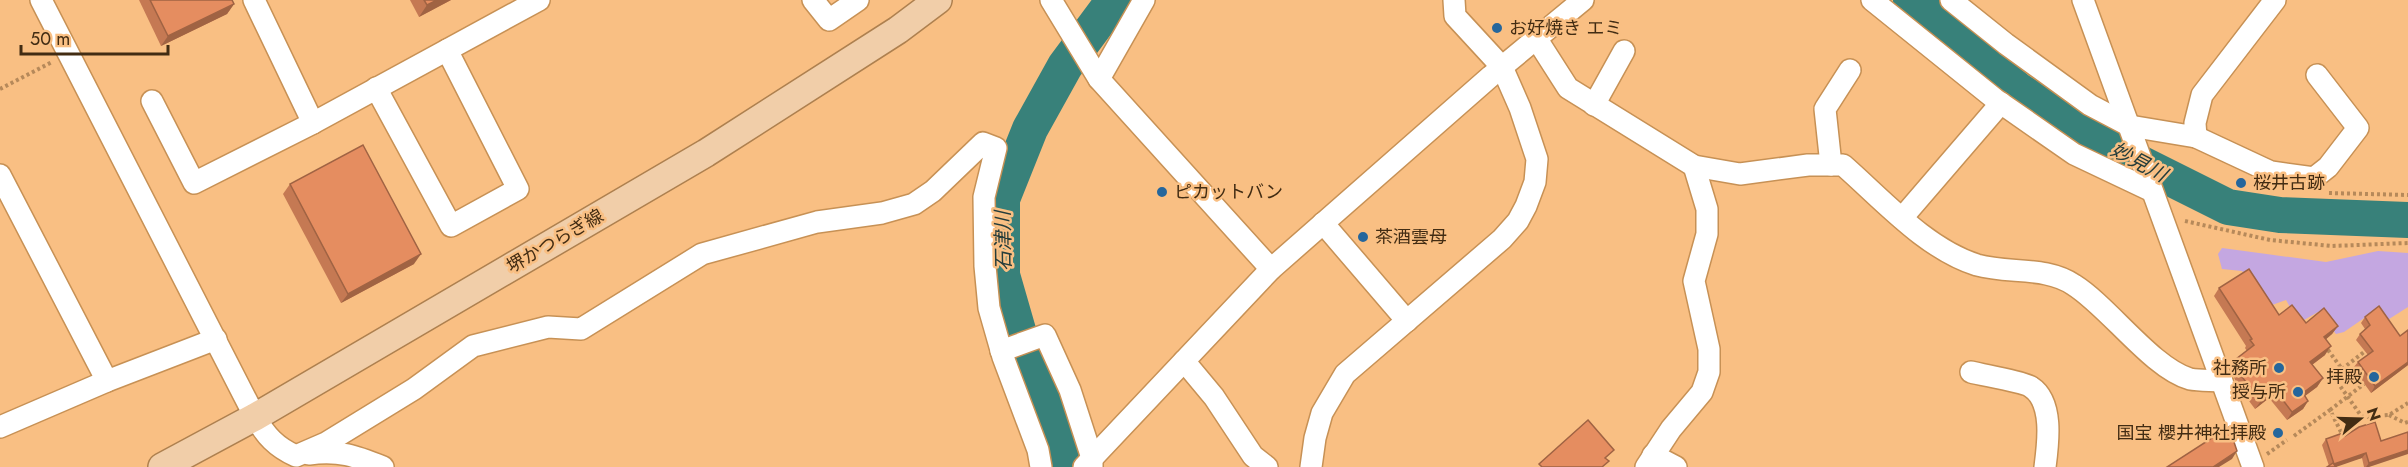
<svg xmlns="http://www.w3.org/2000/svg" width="2408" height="467" font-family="Jost,'Noto Sans JP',sans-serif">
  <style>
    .green { fill: #c4a7e1 }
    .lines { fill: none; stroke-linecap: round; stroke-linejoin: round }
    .river { stroke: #38817a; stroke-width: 36 }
    .minor-casing { stroke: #c79155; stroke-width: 24 }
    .major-casing { stroke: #ae804f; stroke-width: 30 }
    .path { stroke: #b6895a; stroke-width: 4; stroke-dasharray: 3 3; stroke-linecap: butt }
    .minor { stroke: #fff; stroke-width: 21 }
    .major { stroke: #f1cea9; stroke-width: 27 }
    .wall { fill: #c57953 }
    .shaded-wall { fill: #a06343 }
    .building { fill: #e58d60; stroke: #a06343; stroke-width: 1.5 }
    .poi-dot { fill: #25669c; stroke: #f9bf83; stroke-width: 2 }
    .labels { text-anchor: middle; stroke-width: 5; stroke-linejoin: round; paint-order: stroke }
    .poi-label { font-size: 18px; fill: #422c13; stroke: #f9bf83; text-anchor: start }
    .street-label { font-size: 18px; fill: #422c13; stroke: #f9bf83 }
    .water-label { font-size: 20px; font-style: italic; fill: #253d3b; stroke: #f9bf83 }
  </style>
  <rect width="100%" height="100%" fill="#f9bf83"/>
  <polygon class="green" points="2222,248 2326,262 2378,251 2408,253 2408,307 2386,321 2370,314 2344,332 2336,334 2318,312 2304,320 2295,316 2286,300 2272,305 2242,271 2222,269 2218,254"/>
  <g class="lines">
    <g class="river">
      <polyline points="1911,0 2018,90 2118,152 2228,207 2280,215 2408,220"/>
      <polyline points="1066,467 1019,334 1002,275 1002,199 1030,129 1065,66 1114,0"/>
    </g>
    <defs>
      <g id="minor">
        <path d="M41 0 255 417C266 436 276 447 296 456L326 443 414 389 473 346 548 327 581 329 702 254 817 222 882 213 914 204 933 191 983 143 996 148 984 197 985 266 989 308 1003 357 1038 450 1041 467"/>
        <polyline points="254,0 313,123 539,0"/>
        <polyline points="813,0 829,20 858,0"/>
        <polyline points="1051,0 1099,79 1271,269"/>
        <polyline points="1872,0 1995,99 2074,154 2152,191"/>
        <polyline points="1951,0 2006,44 2090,105 2130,126 2196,137 2195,123 2202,95 2275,0"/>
        <polyline points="2083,0 2253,467"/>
        <path d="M1536 38 1568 88 1694 166 1740 174 1808 165H1843C1883 200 1926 249 1977 265 2009 274 2046 266 2074 285 2109 307 2152 368 2190 379 2200 381 2212 380 2222 381"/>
        <polyline points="1099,79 1144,0"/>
        <polyline points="376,88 451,226 518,189 447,50"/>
        <polyline points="152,101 194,183 313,123"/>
        <polyline points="1594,105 1624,51"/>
        <polyline points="2196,137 2271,172 2314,178 2328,167 2358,128 2317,75"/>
        <polyline points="1831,165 1825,109 1850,70"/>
        <polyline points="0,175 107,381"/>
        <polyline points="1902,218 2001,103"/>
        <polyline points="1323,223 1407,321"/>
        <polyline points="1001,351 1045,335 1070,390 1092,458 1092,467"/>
        <polyline points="1184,361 1214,397 1253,456 1267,467"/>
        <path d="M1971 372C1982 375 2024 382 2031 387 2054 402 2048 444 2045 467"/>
        <polyline points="0,427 107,381 216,339"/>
        <path d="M309 454C340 450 355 456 383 467"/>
        <polyline points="1653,455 1676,467"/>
        <polyline points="1084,467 1271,269 1491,76 1583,0"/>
        <polyline points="1311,467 1315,438 1322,413 1345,374 1502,239 1518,221 1526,206 1535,182 1537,159 1520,108 1502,67 1455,16 1454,0"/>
        <polyline points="1646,467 1671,429 1702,392 1709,372 1709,349 1694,281 1707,234 1707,209 1694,166"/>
      </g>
      <polyline id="major" points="162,467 255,417 706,153 898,30 938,0"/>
    </defs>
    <use href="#minor" class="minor-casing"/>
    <use href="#major" class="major-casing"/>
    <g class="path">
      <polyline points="0,89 52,62"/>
      <polyline points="2329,193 2408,195"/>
      <polyline points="2185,221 2270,240 2332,246 2408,243"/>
      <polyline points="2328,350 2342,369 2333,376 2362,417 2389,415 2408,403"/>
      <polyline points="2342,369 2368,349"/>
      <polyline points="2330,410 2364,384"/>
      <polyline points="2389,415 2405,423 2408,422"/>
      <polyline points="2294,436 2330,410 2344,438"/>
      <polyline points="2267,454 2287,440"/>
    </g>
    <use href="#minor" class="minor"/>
    <use href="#major" class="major"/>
  </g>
  <g class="wall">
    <polygon points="139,0 232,0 234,4 227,14 161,46"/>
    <polygon points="410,0 451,0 419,17"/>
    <polygon points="290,184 414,264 341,303 283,194"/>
    <polygon points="2219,288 2279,315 2306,323 2338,326 2332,334 2325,340 2325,355 2312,365 2323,378 2317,387 2305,396 2308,401 2303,409 2287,420 2269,398 2255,409 2237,385 2230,367 2236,359 2247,351 2245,348 2246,346 2214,296"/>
    <polygon points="2365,317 2408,365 2371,393 2353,368 2358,362 2368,355 2356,340 2360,334 2365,329 2361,323"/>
    <polygon points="2375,422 2369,467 2364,467 2362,458 2329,466 2322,445 2326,439 2345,436"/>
  </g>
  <g class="shaded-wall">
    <polygon points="437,0 451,0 419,17 427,5"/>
    <polygon points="234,4 227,14 161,46 168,36"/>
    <polygon points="421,254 414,264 341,303 348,294"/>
    <polygon points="2338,326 2332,334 2318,346 2324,337"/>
    <polygon points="2331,346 2325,355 2305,370 2310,362"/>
    <polygon points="2408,362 2408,365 2371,393 2375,386"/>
    <polygon points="2323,378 2317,387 2298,401 2303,393"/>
    <polygon points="2275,390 2269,398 2255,409 2261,401"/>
    <polygon points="2308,401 2303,409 2287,420 2292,412"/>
    <polygon points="2408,450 2408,454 2369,467 2366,467 2369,463"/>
    <polygon points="2237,451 2232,459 2219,467 2213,467"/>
    <polygon points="2366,453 2362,458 2336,467 2331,467 2334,464"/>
  </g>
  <g class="building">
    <polygon points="150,0 232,0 234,4 168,36"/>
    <polygon points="424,0 437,0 427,5"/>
    <polygon points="363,145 421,254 348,294 290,184"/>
    <polygon points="2249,269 2279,315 2292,305 2306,323 2324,308 2338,326 2324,337 2331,346 2310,362 2323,378 2303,393 2308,401 2292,412 2275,390 2261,401 2242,377 2236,359 2254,345 2250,340 2252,339 2219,288"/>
    <polygon points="2379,306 2400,336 2408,330 2408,362 2375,386 2358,362 2373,351 2360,334 2370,325 2365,317"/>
    <polygon points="1588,420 1614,450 1605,458 1609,461 1602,467 1542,467 1539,464"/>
    <polygon points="2375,422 2381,441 2408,432 2408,450 2369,463 2366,453 2334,464 2326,439 2343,433 2345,436 2359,427"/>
    <polygon points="2229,427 2237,451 2213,467 2167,467"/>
    <polygon points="2333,463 2336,467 2327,467"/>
  </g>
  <g class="poi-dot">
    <circle cx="1497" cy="28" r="6"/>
    <circle cx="2241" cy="183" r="6"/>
    <circle cx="1162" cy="192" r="6"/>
    <circle cx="1363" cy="237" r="6"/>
    <circle cx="2279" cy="368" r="6"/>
    <circle cx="2374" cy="377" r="6"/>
    <circle cx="2298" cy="392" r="6"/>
    <circle cx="2278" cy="433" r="6"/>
  </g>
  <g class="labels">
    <g class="poi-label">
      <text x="1509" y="34">お好焼き エミ</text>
      <text x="2253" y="189">桜井古跡</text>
      <text x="1174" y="198">ピカットバン</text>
      <text x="1375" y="243">茶酒雲母</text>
      <text x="2267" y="374" text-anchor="end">社務所</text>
      <text x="2362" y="383" text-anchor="end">拝殿</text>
      <text x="2286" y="398" text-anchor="end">授与所</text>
      <text x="2266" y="439" text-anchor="end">国宝 櫻井神社拝殿</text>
    </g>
    <g class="street-label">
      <text transform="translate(555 241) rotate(-30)" y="6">堺かつらぎ線</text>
    </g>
    <g class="water-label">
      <text transform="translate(2139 162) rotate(28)" y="7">妙見川</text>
      <text transform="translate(1003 241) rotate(-91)" y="7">石津川</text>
    </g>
  </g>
  <g transform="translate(2360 419) rotate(71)" stroke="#f9bf83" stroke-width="4.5" paint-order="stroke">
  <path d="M0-4.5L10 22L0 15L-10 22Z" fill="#422c13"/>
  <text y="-9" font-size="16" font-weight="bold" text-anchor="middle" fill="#422c13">N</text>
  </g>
  <path d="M21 45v9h147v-9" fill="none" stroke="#422c13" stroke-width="3"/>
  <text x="30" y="45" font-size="18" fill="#422c13" stroke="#f9bf83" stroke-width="4.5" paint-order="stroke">50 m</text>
</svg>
